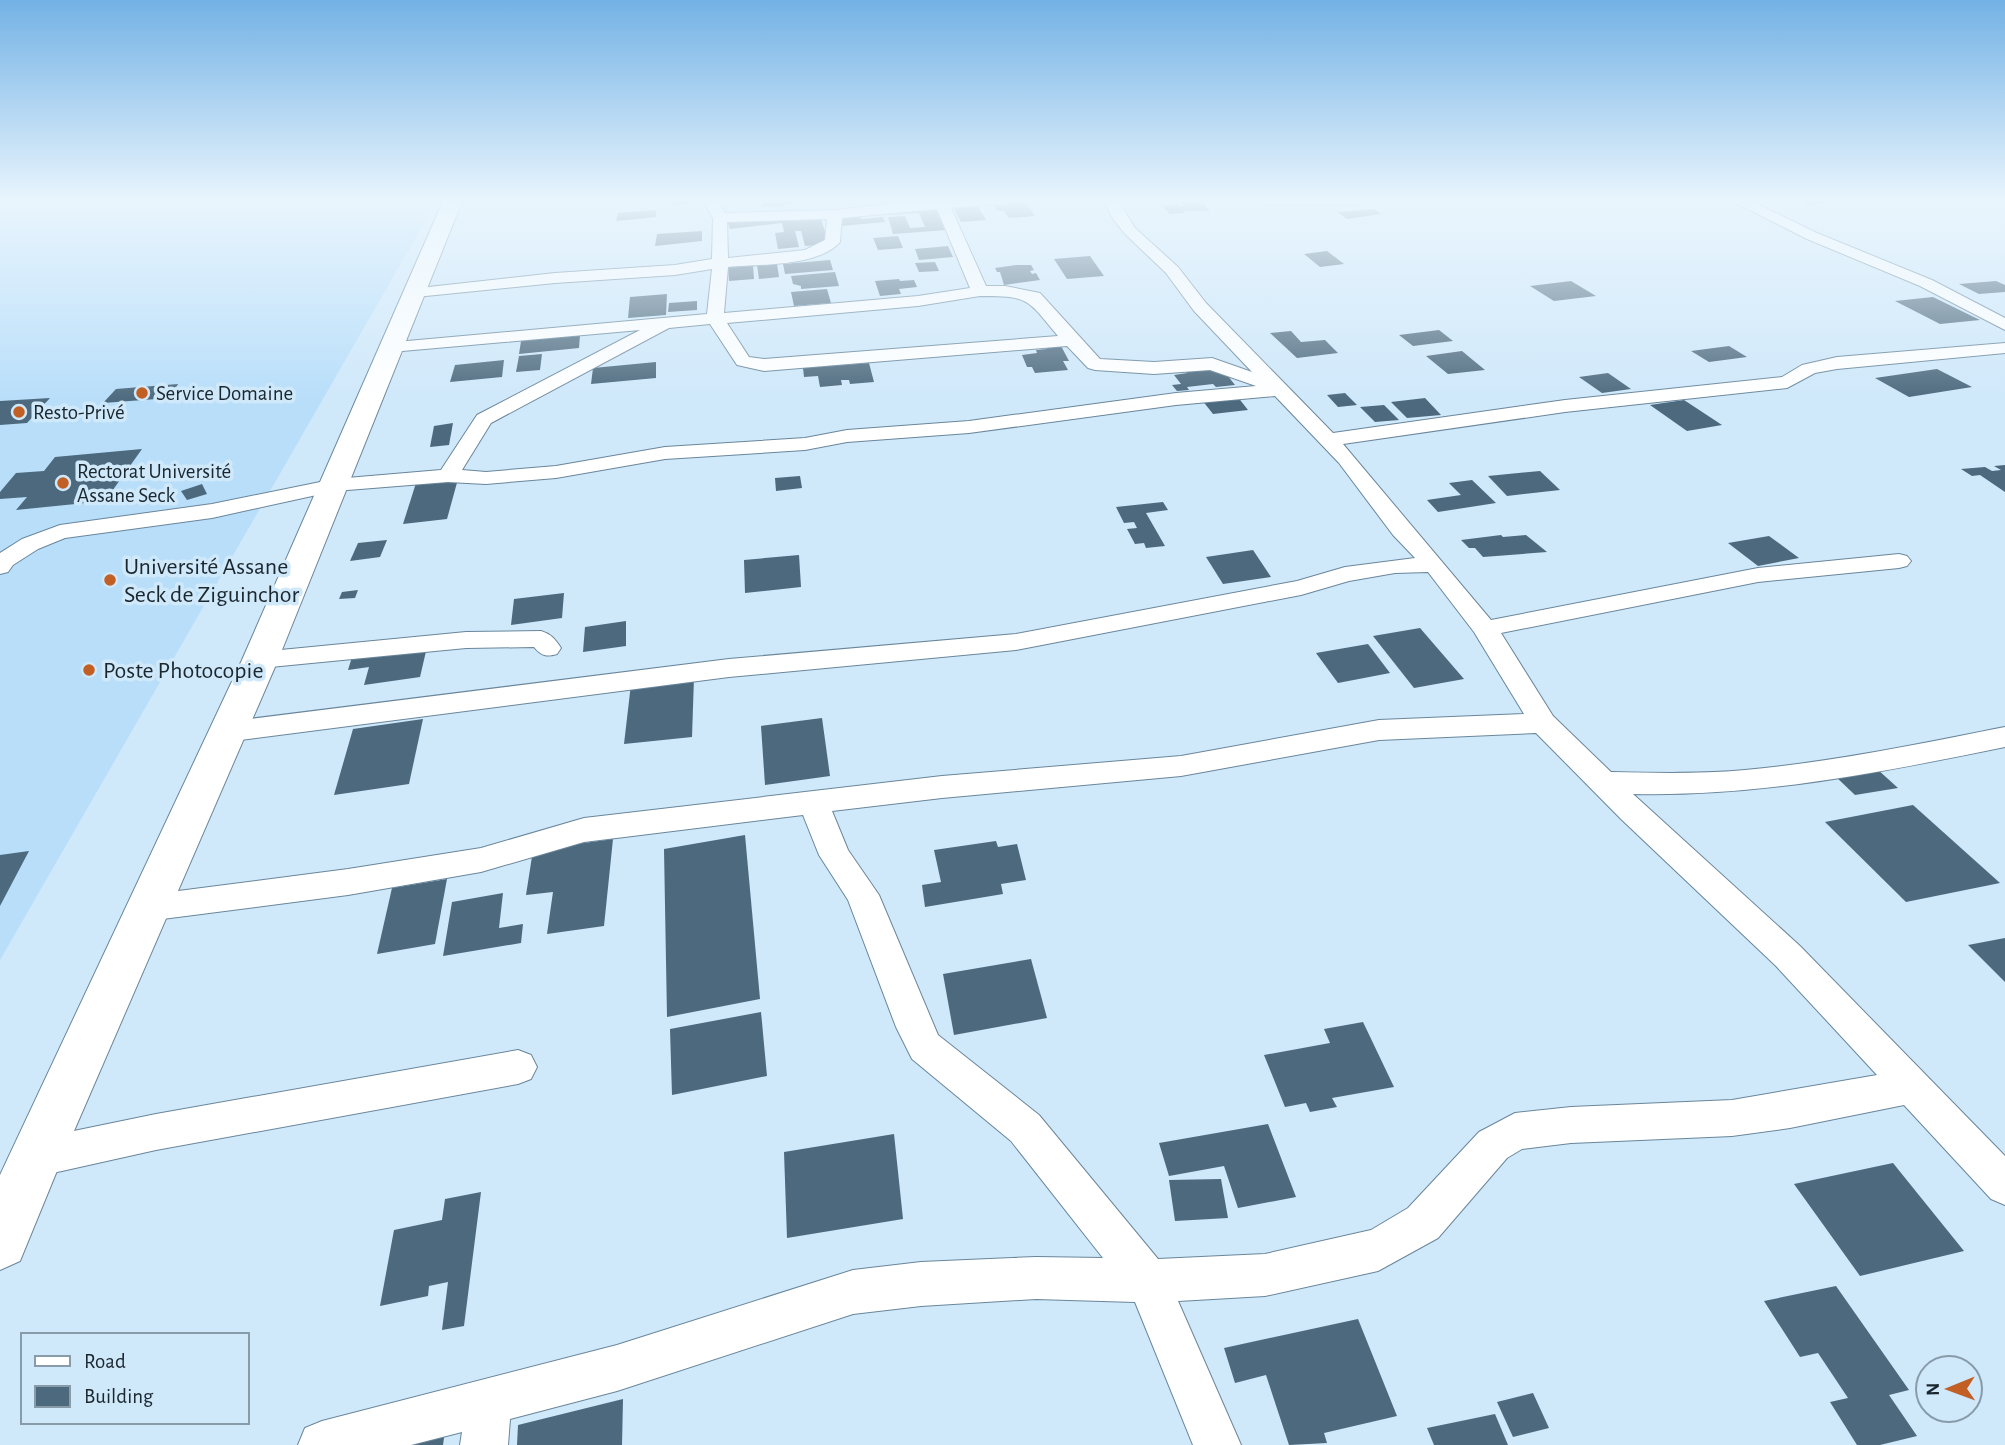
<svg xmlns="http://www.w3.org/2000/svg" width="2005" height="1445" font-family="'Alegreya Sans',sans-serif">
  <style>
    .built { fill: #b8defa }
    .building { fill: #4d697d }
    .lines { fill: none; stroke-linecap: round; stroke-linejoin: round }
    .street-casing { stroke: #69869b; stroke-width: 2 }
    .secondary-casing { stroke: #69869b; stroke-width: 2 }
    .street { fill: #fff; fill-rule: evenodd }
    .secondary { fill: #fff; fill-rule: evenodd }
    .poi-dot { fill: #c25f25; stroke: #cfe8fa; stroke-width: 2.5 }
    .labels { text-anchor: middle; stroke-width: 7; stroke-linejoin: round; paint-order: stroke }
    .far-poi-label { font-size: 21px; fill: #1b272f; stroke: #cfe8fa; text-anchor: start }
    .poi-label { font-size: 24px; fill: #1b272f; stroke: #cfe8fa; text-anchor: start }
  </style>
  <rect width="100%" height="100%" fill="#cfe8fa"/>
  <polygon class="built" points="0,199 438,199 0,960"/>
  <g class="building">
    <polygon points="674,199 699,199 698,203 674,205"/>
    <polygon points="762,199 793,199 793,204 784,204 784,207 762,206"/>
    <polygon points="1795,199 1821,199 1829,203 1807,205"/>
    <polygon points="1024,200 1035,216 1009,218 1004,211 997,211 992,202"/>
    <polygon points="1191,202 1202,203 1210,211 1183,211 1185,213 1170,214 1162,206 1176,203 1180,206 1185,206 1181,203"/>
    <polygon points="977,205 986,220 961,222 953,207"/>
    <polygon points="937,207 947,230 893,234 888,217 905,216 910,228 925,227 919,213 887,215 886,210"/>
    <polygon points="1374,209 1381,214 1347,219 1337,212"/>
    <polygon points="656,210 656,217 616,221 618,213"/>
    <polygon points="860,215 861,219 883,217 885,222 841,226 839,217"/>
    <polygon points="821,219 829,244 805,246 801,231 795,231 799,247 778,249 775,233 784,232 782,223 730,229 727,221"/>
    <polygon points="702,231 702,241 655,246 657,234"/>
    <polygon points="898,236 903,248 878,250 873,238"/>
    <polygon points="948,246 953,257 919,260 915,249"/>
    <polygon points="1327,251 1344,264 1320,267 1304,254"/>
    <polygon points="1090,256 1104,276 1067,279 1054,259"/>
    <polygon points="830,260 833,270 785,274 783,264"/>
    <polygon points="935,262 939,271 919,272 915,263"/>
    <polygon points="777,264 779,277 759,279 757,265"/>
    <polygon points="753,265 754,279 729,281 728,267"/>
    <polygon points="1016,265 1031,265 1034,270 1030,271 1032,274 1036,273 1040,280 1004,285 1000,272 997,272 995,268"/>
    <polygon points="835,272 839,286 801,289 801,286 793,284 791,276"/>
    <polygon points="899,279 900,281 914,280 917,287 899,289 901,294 880,296 875,281"/>
    <polygon points="1571,281 1596,296 1554,301 1530,286"/>
    <polygon points="1996,281 2005,285 2005,292 1979,294 1959,284"/>
    <polygon points="827,289 831,303 794,306 791,292"/>
    <polygon points="667,294 666,315 628,318 630,297"/>
    <polygon points="1933,297 1980,320 1940,324 1895,301"/>
    <polygon points="697,301 697,310 668,312 669,303"/>
    <polygon points="1439,330 1453,341 1413,346 1399,335"/>
    <polygon points="1291,331 1301,342 1325,340 1338,353 1297,358 1270,333"/>
    <polygon points="580,335 579,348 519,354 521,341"/>
    <polygon points="1060,344 1069,361 1063,361 1068,370 1035,373 1032,367 1027,367 1022,355 1037,353 1036,350 1047,349 1045,345"/>
    <polygon points="1729,346 1747,357 1709,362 1691,351"/>
    <polygon points="1462,351 1485,370 1448,374 1426,356"/>
    <polygon points="542,354 540,370 516,372 519,356"/>
    <polygon points="504,360 502,377 450,382 455,365"/>
    <polygon points="656,362 656,378 591,384 593,368"/>
    <polygon points="869,363 874,382 850,384 849,380 841,380 842,385 820,387 818,376 804,377 803,368"/>
    <polygon points="1220,366 1235,385 1216,387 1213,384 1187,387 1189,390 1177,391 1172,385 1181,384 1174,375 1187,373 1185,370"/>
    <polygon points="1937,369 1972,387 1909,397 1875,378"/>
    <polygon points="1608,373 1631,389 1602,393 1579,377"/>
    <polygon points="178,384 170,398 103,403 116,389"/>
    <polygon points="1345,393 1357,405 1338,407 1327,395"/>
    <polygon points="1237,396 1248,410 1213,414 1202,400"/>
    <polygon points="50,398 27,423 0,425 0,401"/>
    <polygon points="1425,398 1441,415 1407,418 1391,402"/>
    <polygon points="1684,400 1722,425 1687,431 1650,405"/>
    <polygon points="1384,405 1399,420 1375,422 1360,407"/>
    <polygon points="453,423 449,445 430,447 434,426"/>
    <polygon points="142,449 105,501 16,510 27,497 0,499 0,492 16,473 44,471 55,457"/>
    <polygon points="2005,465 2005,492 1980,475 1972,476 1961,469 1985,467 1992,471 2001,470 1994,466"/>
    <polygon points="1540,471 1560,490 1507,496 1488,476"/>
    <polygon points="800,476 802,488 776,491 775,478"/>
    <polygon points="458,479 447,519 403,524 416,483"/>
    <polygon points="1472,480 1496,503 1438,512 1427,500 1461,495 1449,483"/>
    <polygon points="202,484 207,494 187,500 181,491"/>
    <polygon points="1163,502 1168,510 1146,513 1165,546 1146,548 1144,543 1135,544 1127,529 1137,528 1134,522 1124,523 1116,507"/>
    <polygon points="1501,535 1503,537 1526,535 1547,552 1483,557 1475,548 1469,548 1461,540"/>
    <polygon points="1769,536 1799,558 1758,566 1728,543"/>
    <polygon points="387,540 380,557 350,561 358,543"/>
    <polygon points="1253,550 1271,577 1223,584 1206,557"/>
    <polygon points="799,555 801,587 745,593 744,560"/>
    <polygon points="358,590 355,598 339,599 342,592"/>
    <polygon points="564,593 562,618 511,625 514,599"/>
    <polygon points="626,621 626,646 583,652 585,627"/>
    <polygon points="1420,628 1464,679 1414,688 1373,636"/>
    <polygon points="1368,644 1390,673 1338,683 1316,653"/>
    <polygon points="427,647 420,677 364,685 369,667 348,670 352,657"/>
    <polygon points="694,677 692,737 624,744 631,684"/>
    <polygon points="822,718 830,776 765,785 761,726"/>
    <polygon points="423,719 409,784 334,795 353,729"/>
    <polygon points="1877,769 1898,788 1855,795 1834,775"/>
    <polygon points="1913,805 2000,883 1906,902 1825,822"/>
    <polygon points="745,835 760,999 667,1017 664,849"/>
    <polygon points="613,839 604,926 547,934 553,892 526,895 533,850"/>
    <polygon points="996,841 998,847 1017,844 1026,880 1001,884 1003,894 925,907 922,885 941,882 934,850"/>
    <polygon points="29,851 0,906 0,855"/>
    <polygon points="447,879 435,944 377,954 392,888"/>
    <polygon points="503,893 499,928 523,924 521,943 443,956 452,902"/>
    <polygon points="2005,938 2005,982 1968,945"/>
    <polygon points="1031,959 1047,1018 954,1035 943,974"/>
    <polygon points="761,1012 767,1076 672,1095 670,1029"/>
    <polygon points="1363,1022 1394,1087 1332,1098 1337,1107 1310,1112 1306,1103 1285,1107 1264,1055 1330,1043 1324,1029"/>
    <polygon points="1268,1124 1296,1197 1238,1208 1224,1166 1169,1176 1159,1143"/>
    <polygon points="894,1134 903,1219 787,1238 784,1152"/>
    <polygon points="1893,1163 1964,1251 1860,1276 1794,1184"/>
    <polygon points="1221,1179 1228,1218 1175,1221 1169,1180"/>
    <polygon points="481,1192 464,1326 442,1330 448,1282 429,1286 428,1296 380,1306 394,1230 442,1220 445,1199"/>
    <polygon points="1836,1286 1909,1390 1889,1395 1917,1436 1880,1445 1857,1445 1830,1402 1848,1398 1818,1353 1800,1357 1764,1301"/>
    <polygon points="1358,1319 1397,1416 1324,1433 1327,1443 1289,1445 1266,1375 1235,1383 1224,1348"/>
    <polygon points="1533,1393 1549,1428 1513,1437 1497,1402"/>
    <polygon points="623,1399 622,1445 517,1445 518,1425"/>
    <polygon points="1495,1414 1508,1445 1434,1445 1427,1428"/>
    <polygon points="446,1424 443,1445 363,1445"/>
  </g>
  <g class="lines">
    <defs>
      <g id="street">
        <path d="M702 199H716L725 213 835 210 933 199H1015L1008 203 951 208 986 286H1005L1040 293 1100 359 1154 362 1212 358 1252 372 1194 311 1166 273 1125 234 1113 219 1103 199H1117L1135 228 1178 267 1206 303 1333 433 1565 400 1782 377 1802 365 1837 357 2005 343V353L1837 369 1815 373 1787 388 1565 412 1343 444 1491 620 1758 568 1899 554 1907 556 1911 561 1907 566 1899 568 1758 582 1501 633 1553 716 1611 772C1656 773 1700 774 1745 770 1833 762 1919 744 2005 727V747C1882 772 1760 797 1633 794L1800 946 2005 1156V1205L1991 1199 1904 1105 1790 1128 1732 1136 1571 1143 1522 1149 1507 1158 1438 1238 1378 1271 1265 1296 1178 1301 1241 1445H1193L1135 1302 1036 1299 921 1306 853 1314 617 1391 510 1419 508 1445H460L462 1432 411 1445H298L305 1428 322 1421 617 1345 853 1270 921 1262 1036 1257 1103 1258 1011 1141 912 1059 896 1027 848 900 819 855 803 815 584 842 481 872 348 895 147 921 135 917 131 908 135 899 147 895 348 869 481 848 584 818 942 776 1181 756 1379 720 1524 714 1474 632 1428 572 1395 573 1349 581 1301 595 1016 650 729 677 225 742 215 739 211 732 215 725 225 722 729 659 1016 634 1297 581 1345 567 1415 558 1393 535 1339 463 1275 396 1176 405 969 433 847 442 805 450 665 459 556 478 486 484 448 482 335 491 212 518 65 538 38 549 13 565 8 572 0 574V553L22 539 60 525 212 504 335 479 441 470 477 415 640 330 391 352 382 347 385 343 707 314 712 269 675 275 555 283 416 297 408 292 410 289 555 273 675 265 712 259 713 218ZM937 209 970 288 918 296 724 313 728 267C759 264 818 267 840 242L842 218ZM827 219 825 240 805 250 728 258 727 222ZM980 296C1030 296 1027 299 1058 336L764 359 749 357 727 323 918 306ZM710 324 737 365 764 371 1067 346 1088 368 1095 370 1154 374 1210 370 1256 386 1176 393 969 421 847 430 805 438 665 447 556 466 486 472 462 470 491 423 669 328ZM1536 733 1621 819 1776 966 1877 1075 1732 1100 1571 1107 1515 1113 1479 1132 1408 1208 1371 1230 1265 1254 1158 1259 1039 1115 938 1035 879 895 848 850 832 811 942 798 1181 776 1379 740Z"/>
        <polygon points="1192,199 1366,199 1367,201 1360,205 1199,203"/>
        <polygon points="1728,199 1747,199 1817,233 1932,280 2005,318 2005,330 1920,286 1807,239"/>
        <path d="M541 631C551 634 555 639 561 648L557 654C547 657 541 656 534 647L466 648 260 668 251 666 247 660 251 654 260 652 466 632Z"/>
        <polygon points="518,1050 531,1055 537,1067 531,1079 518,1084 156,1150 35,1177 21,1172 15,1158 21,1144 35,1139 156,1114"/>
      </g>
      <polygon id="secondary" points="444,199 463,199 278,660 61,1161 20,1261 0,1270 0,1175 242,660"/>
    </defs>
    <use href="#street" class="street-casing"/>
    <use href="#secondary" class="secondary-casing"/>
    <use href="#street" class="street"/>
    <use href="#secondary" class="secondary"/>
  </g>
  <linearGradient id="sky" x2="0" y2="1"><stop stop-color="#73b2e5"/><stop offset="0.5" stop-color="#e9f5fd"/><stop offset="1" stop-color="#e9f5fd" stop-opacity="0"/></linearGradient>
  <rect width="2005" height="402" fill="url(#sky)"/>
  <g class="poi-dot">
    <circle cx="142" cy="393" r="7"/>
    <circle cx="19" cy="412" r="7"/>
    <circle cx="63" cy="483" r="7"/>
    <circle cx="110" cy="580" r="7"/>
    <circle cx="89" cy="670" r="7"/>
  </g>
  <g class="labels">
    <g class="far-poi-label">
      <text x="156" y="400">Service Domaine</text>
      <text x="33" y="419">Resto-Privé</text>
      <text x="77" y="478">Rectorat Université<tspan x="77" dy="24">Assane Seck</tspan></text>
    </g>
    <g class="poi-label">
      <text x="124" y="574">Université Assane<tspan x="124" dy="28">Seck de Ziguinchor</tspan></text>
      <text x="103" y="678">Poste Photocopie</text>
    </g>
  </g>
  <rect x="21" y="1333" width="228" height="91" fill="#cfe8fa" stroke="#879ba9" stroke-width="2"/>
  <rect x="35" y="1356" width="35" height="10" fill="#ffffff" stroke="#879ba9" stroke-width="2"/>
  <text x="84" y="1368" font-size="21" fill="#1b272f">Road</text>
  <rect x="35" y="1386" width="35" height="21" fill="#4d697d" stroke="#879ba9" stroke-width="2"/>
  <text x="84" y="1403" font-size="21" fill="#1b272f">Building</text>
  <g transform="translate(1949 1389) rotate(269)"><circle r="33" fill="#cfe8fa" stroke="#879ba9" stroke-width="2"/>
  <path d="M0-5L12 26L0 18L-12 26Z" fill="#c25f25"/>
  <text y="-10" font-size="19" font-weight="bold" text-anchor="middle" fill="#1b272f">N</text>
  </g>
</svg>
